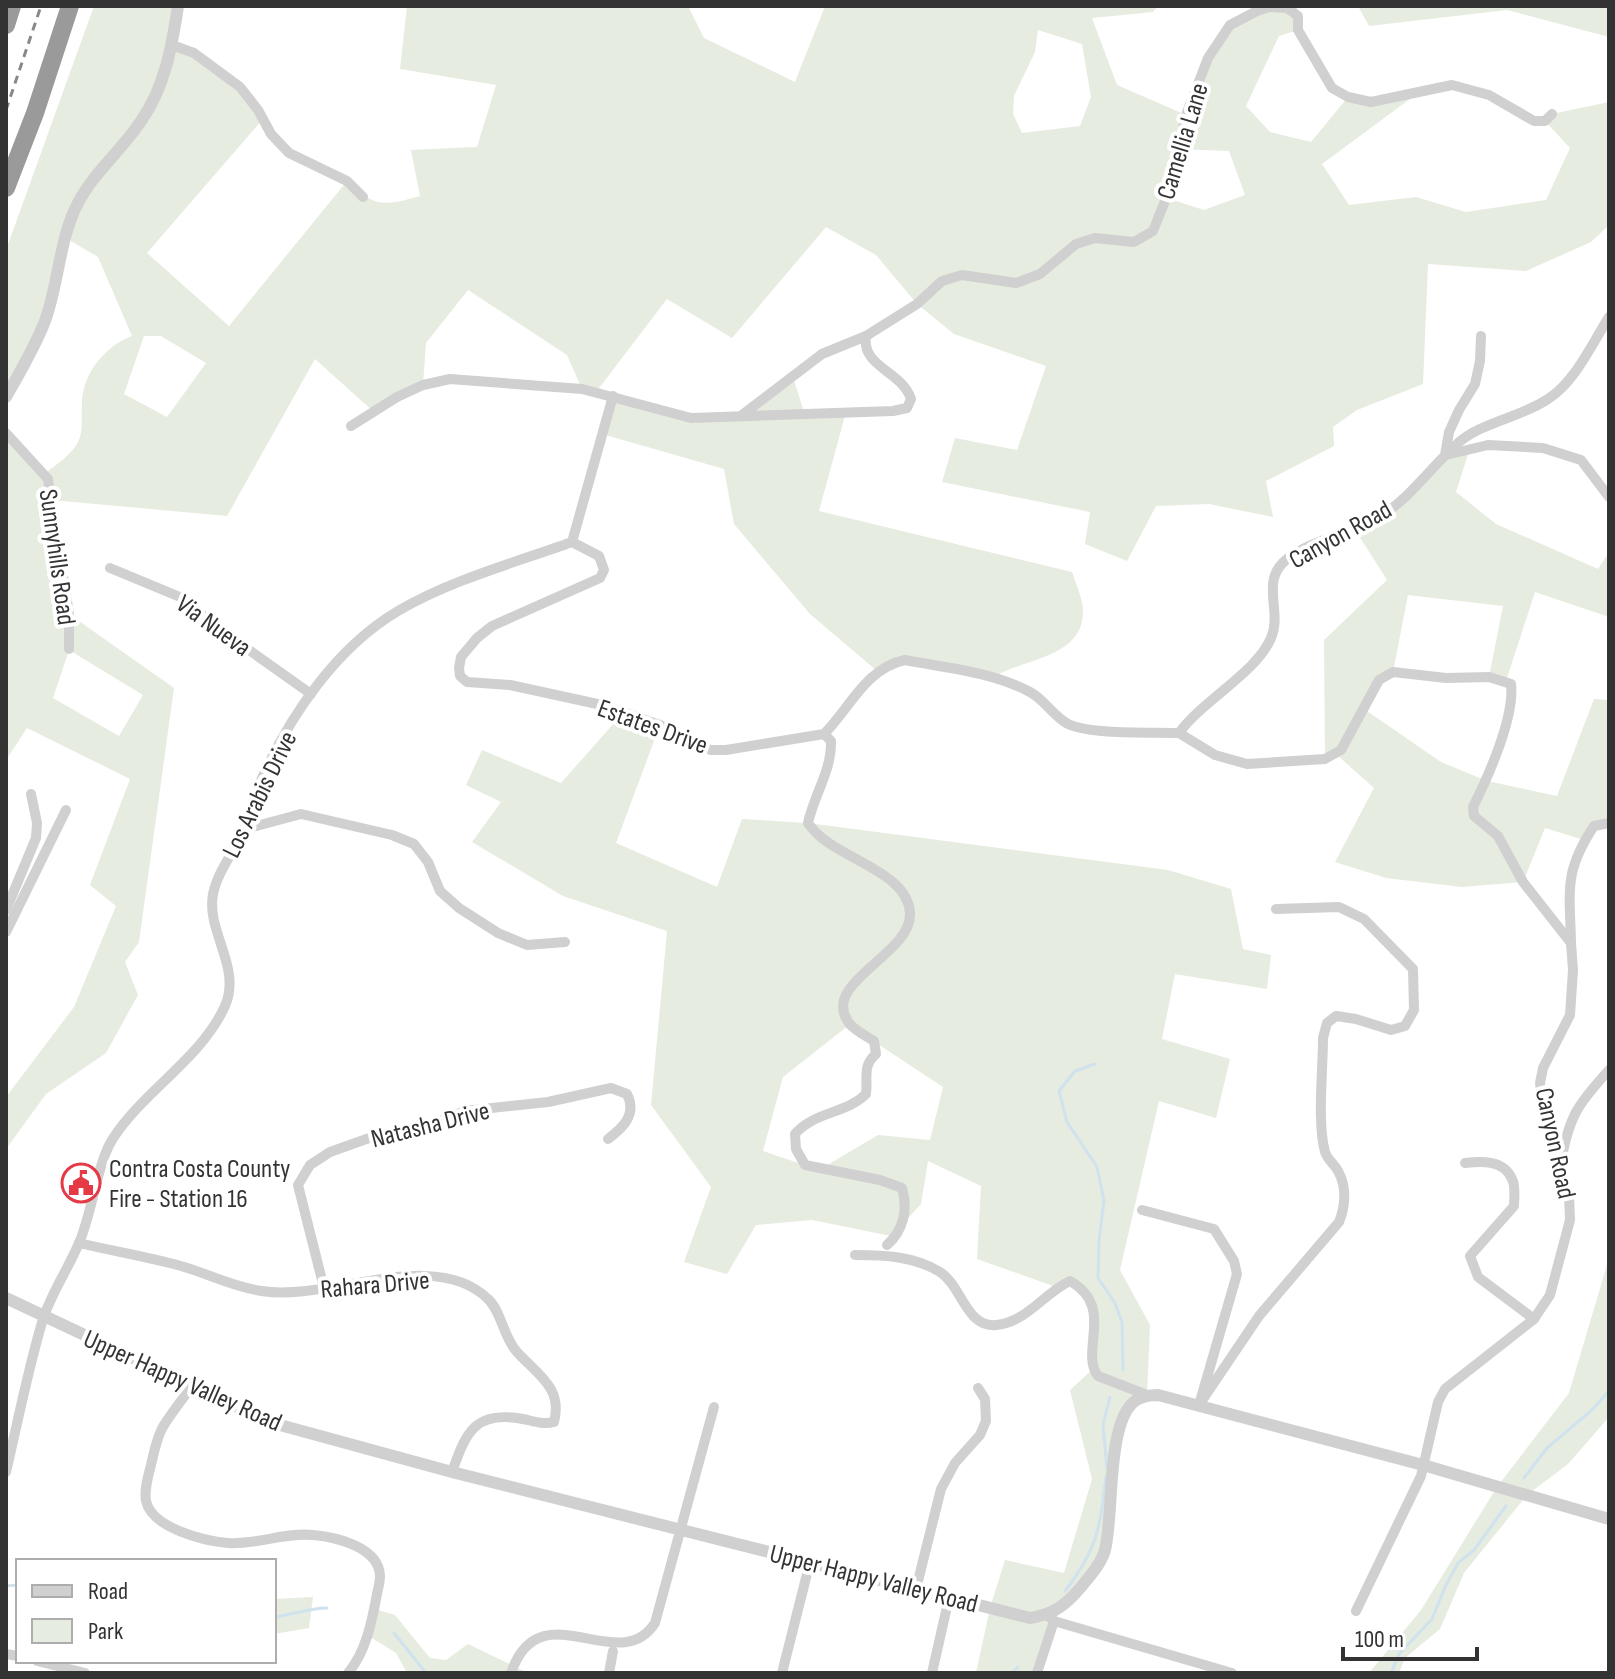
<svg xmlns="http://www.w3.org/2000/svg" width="1615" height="1679" font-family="'Sofia Sans Condensed',sans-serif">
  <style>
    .green { fill: #e6ecdf; fill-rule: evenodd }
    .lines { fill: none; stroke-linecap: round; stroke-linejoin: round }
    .stream { stroke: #cfe2ee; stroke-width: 3 }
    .minor { stroke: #d0d0d0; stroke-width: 10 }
    .tertiary { stroke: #d0d0d0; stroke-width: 12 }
    .motorway { stroke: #9a9a9a; stroke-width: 18 }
    .rail { stroke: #888; stroke-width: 3; stroke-dasharray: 8 6; stroke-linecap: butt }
    .labels { text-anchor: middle; stroke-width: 8; stroke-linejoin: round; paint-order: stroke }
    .street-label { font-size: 26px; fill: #333; stroke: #fff }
    .poi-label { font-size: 26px; fill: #333; stroke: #fff; text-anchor: start }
  </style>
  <rect width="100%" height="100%" fill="#fff"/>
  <g class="green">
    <path d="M94 6H178L173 45 240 87 263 119 147 253 229 326 347 181C375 208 384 206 420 196L411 150 477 147 496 85 400 69 407 6H688L704 38 795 82 825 6H1158L1153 12 1092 18 1117 85 1186 115C1200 77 1214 26 1254 7 1265 2 1285 6 1297 6L1298 30 1279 36 1246 106 1270 132 1311 142 1348 97 1371 102 1422 90 1322 164 1349 205 1416 197 1466 212 1546 200 1570 148 1545 121 1552 114 1609 102V225L1591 242 1526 271 1428 264 1423 384 1357 410 1333 427 1334 446 1266 481 1273 517 1209 504 1156 506 1127 561 1085 544 1090 512 942 482 955 438 1017 450 1046 366 954 334 917 304 876 255 826 227 732 338 667 299 596 392 582 389 567 355 468 290 426 343 423 385 374 412 315 359 227 516 52 500 69 614 174 688 139 942 125 962 138 995 106 1053 46 1094 6 1149V1097L74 1007 116 906 90 885 130 779 27 728 6 760V433L45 474C55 465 70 456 77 444 84 432 81 416 82 402 83 373 105 346 132 336L98 257 66 238 56 283 6 397V250ZM1038 30 1082 44 1091 97 1080 126 1022 133 1013 114 1014 96 1035 52ZM1179 149 1229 151 1245 195 1204 210 1167 198ZM144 336H161L206 363 167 417 124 394ZM69 650 143 695 119 736 53 698Z"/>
    <polygon points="1358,6 1609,6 1609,37 1507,10 1369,26"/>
    <path d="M791 371 804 412H846L819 511 1072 572C1076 584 1082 597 1083 609 1085 659 1022 658 992 678L905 660 877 671 810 614 734 524 724 469 602 434 613 396 691 418 740 416Z"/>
    <polygon points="1470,448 1456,492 1496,524 1598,569 1609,552 1609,617 1535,592 1506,681 1489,677 1503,606 1408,595 1393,672 1379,680 1364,709 1441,762 1487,781 1557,796 1594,699 1609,700 1609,823 1604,822 1584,840 1545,828 1523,882 1462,887 1386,878 1335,862 1374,788 1336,754 1325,759 1324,640 1387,580 1354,528 1380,517 1446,455"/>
    <path d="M623 713 660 725 616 843 717 887 742 819 808 823 1168 870 1231 889 1243 949 1271 955 1267 989 1175 974 1162 1039 1230 1059 1216 1118 1159 1101 1120 1270 1150 1325 1147 1395 1124 1415 1104 1551 1054 1621 1037 1673H976L990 1608 1005 1560 1064 1573 1092 1479 1070 1390 1093 1369 1092 1304 1076 1284 1056 1287 977 1259 981 1186 928 1161 921 1204 902 1225 896 1237 812 1220 756 1225 727 1274 684 1262 711 1187 651 1105 667 931 563 896 472 842 501 802 466 785 482 750 561 783ZM849 1025 943 1087 930 1140 878 1135 819 1170 763 1151 783 1077Z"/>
    <polygon points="1609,1258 1609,1417 1568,1464 1527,1495 1464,1573 1440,1629 1405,1658 1399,1673 1369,1673 1421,1610 1497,1487 1569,1393"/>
    <polygon points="313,1597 309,1628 274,1634 274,1599"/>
    <polygon points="374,1609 395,1615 430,1658 446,1660 468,1644 528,1673 407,1673 396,1653 367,1635"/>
  </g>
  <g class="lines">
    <g class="stream">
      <polyline points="1095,1064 1075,1071 1059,1091 1067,1122 1097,1167 1104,1201 1099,1240 1098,1278 1115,1303 1122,1322 1123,1370"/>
      <polyline points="1107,1468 1103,1425 1110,1397"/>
      <polyline points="1524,1478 1547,1448 1592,1410 1609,1391"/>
      <polyline points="6,1586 18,1585"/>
      <path d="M1065 1591C1098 1548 1100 1528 1106 1476"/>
      <path d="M274 1617C292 1615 308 1608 327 1608"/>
      <polyline points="394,1633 426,1673"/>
      <polyline points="1012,1673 1018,1667"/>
      <polyline points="1391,1673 1399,1654 1432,1619 1445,1587 1458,1563 1474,1550 1506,1506"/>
    </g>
    <g class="minor">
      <polyline points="172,45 194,53 240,87 258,110 271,134 289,153 347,181 363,197"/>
      <polyline points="742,415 822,354 866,336"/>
      <path d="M351 426 397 397 423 385 450 379 582 389 691 418 893 411 907 408 911 399C902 371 861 367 866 336L917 304 942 281 962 275 1016 283 1040 274 1076 244 1095 238 1134 242 1153 231 1171 186 1186 115 1208 58 1230 25 1257 11 1269 7 1287 8 1298 16V30L1332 88 1348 97 1371 102 1452 85 1489 95 1534 121H1545L1552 114"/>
      <polyline points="6,433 48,479 69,614 69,649"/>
      <polyline points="1445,455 1449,432 1459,410 1475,384 1480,361 1481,336"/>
      <polyline points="1446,455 1488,445 1543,448 1581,460 1609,497"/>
      <path d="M572 542 599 556 604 570 600 578 492 626 477 638 461 657 459 668 460 676 467 682 510 685 602 705 660 725 697 745 711 750H726L824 734C850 708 866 668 905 660 947 668 993 672 1030 692 1045 700 1053 716 1068 724 1093 735 1150 732 1179 733"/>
      <polyline points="110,568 180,597 225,633 311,694"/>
      <path d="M1179 733 1215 755 1247 764 1325 759 1341 750 1379 680 1393 672 1446 678 1489 677 1511 684C1515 717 1488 777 1473 807L1474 816 1498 836 1523 882 1571 943 1573 970 1570 1015 1543 1068 1540 1083 1542 1100 1569 1195 1570 1220 1550 1295 1534 1319 1445 1389 1438 1402 1421 1476 1356 1611"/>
      <path d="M1179 733C1203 700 1257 672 1271 638 1283 611 1259 581 1287 559 1314 538 1353 534 1381 516 1411 497 1430 468 1456 445 1480 422 1520 418 1548 399 1575 382 1592 344 1609 317"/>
      <path d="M824 734 831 741C832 770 814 795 808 823 831 859 909 869 910 914 911 955 819 983 849 1023 854 1030 866 1036 874 1041L876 1054C862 1066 868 1078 866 1094 846 1114 815 1111 795 1134L796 1149 805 1165 880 1180 902 1188C908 1209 904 1230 887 1245"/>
      <polyline points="245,829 301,814 392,835 414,844 428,862 440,891 459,908 498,933 527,945 565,942"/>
      <polyline points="6,910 36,838 37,823 31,794"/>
      <polyline points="6,932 66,810"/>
      <path d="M1571 943C1570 891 1563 873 1594 826L1609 823"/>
      <path d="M1561 1162C1569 1116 1578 1104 1609 1070"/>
      <path d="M1465 1163C1482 1161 1504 1160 1512 1179 1516 1186 1514 1199 1514 1206L1470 1256 1478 1277 1534 1319"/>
      <path d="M1142 1210 1214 1229 1234 1261 1237 1274 1199 1405 1259 1316 1339 1222C1345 1208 1347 1188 1339 1173 1336 1165 1328 1161 1325 1152 1317 1123 1323 1070 1323 1038L1327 1023 1336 1016 1356 1019 1391 1030 1405 1026 1414 1010 1413 969 1364 919 1339 907 1276 909"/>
      <path d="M79 1243C113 1251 147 1257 181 1266 209 1274 233 1287 262 1291 328 1302 434 1246 488 1299 502 1312 503 1337 517 1352 538 1375 563 1388 554 1422 543 1425 533 1421 523 1419 475 1410 466 1432 452 1472"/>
      <path d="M855 1255C884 1255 914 1256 940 1272 962 1286 966 1328 996 1325 1027 1322 1044 1293 1070 1281 1116 1307 1079 1351 1098 1376L1147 1395"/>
      <path d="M324 1288 298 1185 310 1165 330 1152 372 1137 449 1118 464 1111 548 1102 611 1088 627 1094C637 1114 624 1127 608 1139"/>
      <path d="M193 1385C183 1398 173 1411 164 1425 157 1436 154 1452 151 1465 148 1477 144 1489 146 1501 152 1528 204 1541 228 1543 257 1545 285 1532 313 1535 336 1537 379 1547 380 1576 380 1582 378 1589 377 1594 372 1621 366 1652 348 1673"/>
      <path d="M6 1472C18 1421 28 1369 43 1319 52 1292 68 1269 79 1243 92 1214 97 1164 112 1140 143 1091 201 1059 225 1006 242 967 206 932 213 894 218 870 235 851 244 829 252 812 255 794 262 778 291 714 337 647 398 611 451 580 514 563 572 542L613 396"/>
      <polyline points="916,1589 941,1489 955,1463 980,1435 986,1421 985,1399 978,1388"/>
      <polyline points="1047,1615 1054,1621 1232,1673"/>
      <polyline points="6,1654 18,1656"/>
      <polyline points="37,1661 85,1673"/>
      <path d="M511 1673C540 1588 619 1679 655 1623L714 1407"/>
      <polyline points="609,1673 613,1651"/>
      <polyline points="782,1673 810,1562"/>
      <polyline points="932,1673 949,1598"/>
      <polyline points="1037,1673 1054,1621"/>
    </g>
    <g class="tertiary">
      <path d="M6 397C20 372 35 347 45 321 59 283 59 239 78 203 94 172 122 150 141 121 165 87 172 46 178 6"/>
      <path d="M6 1298 269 1422 452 1472 1030 1618C1054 1614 1066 1605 1081 1587 1090 1576 1101 1564 1105 1550 1114 1516 1106 1422 1135 1401 1142 1396 1150 1395 1158 1395L1423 1465 1609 1519"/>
    </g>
    <g class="motorway">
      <polyline points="6,25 12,6"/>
      <polyline points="6,188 35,113 70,6"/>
    </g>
    <polyline class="rail" points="6,110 41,6"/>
  </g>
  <defs>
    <symbol id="civic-ring" viewBox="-11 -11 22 22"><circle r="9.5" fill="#fff" stroke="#e63946" stroke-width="1.5"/><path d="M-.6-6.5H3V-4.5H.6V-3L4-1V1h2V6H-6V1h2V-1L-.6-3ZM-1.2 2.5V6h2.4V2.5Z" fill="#e63946"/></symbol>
  </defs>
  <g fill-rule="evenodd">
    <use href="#civic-ring" x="59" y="1161" width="44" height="44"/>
  </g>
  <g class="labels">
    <g class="street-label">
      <text transform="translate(1182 141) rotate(-73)" y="9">Camellia Lane</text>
      <text transform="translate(1340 534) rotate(-29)" y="9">Canyon Road</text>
      <text transform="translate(58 557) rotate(82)" y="9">Sunnyhills Road</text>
      <text transform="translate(214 625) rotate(36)" y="9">Via Nueva</text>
      <text transform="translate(653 726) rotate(20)" y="9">Estates Drive</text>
      <text transform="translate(259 794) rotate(-64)" y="9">Los Arabis Drive</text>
      <text transform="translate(430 1124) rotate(-14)" y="9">Natasha Drive</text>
      <text transform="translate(1556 1143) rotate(78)" y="9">Canyon Road</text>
      <text transform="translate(375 1284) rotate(-5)" y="9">Rahara Drive</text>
      <text transform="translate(183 1380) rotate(24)" y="9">Upper Happy Valley Road</text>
      <text transform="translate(874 1578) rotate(14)" y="9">Upper Happy Valley Road</text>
    </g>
    <g class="poi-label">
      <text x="109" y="1177">Contra Costa County<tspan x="109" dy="30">Fire - Station 16</tspan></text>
    </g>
  </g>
  <rect width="1615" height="1679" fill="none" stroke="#333333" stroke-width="16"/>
  <rect x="16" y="1559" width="260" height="104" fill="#ffffff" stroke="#adadad" stroke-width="2"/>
  <rect x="32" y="1585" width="40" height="12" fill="#d0d0d0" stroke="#adadad" stroke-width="2"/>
  <text x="88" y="1599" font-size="24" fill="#333333">Road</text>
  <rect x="32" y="1619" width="40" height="24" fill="#e6ecdf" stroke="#adadad" stroke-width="2"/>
  <text x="88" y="1639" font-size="24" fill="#333333">Park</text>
  <path d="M1343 1647v12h134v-12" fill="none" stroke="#333333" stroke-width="4"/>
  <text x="1355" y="1647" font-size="24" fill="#333333" stroke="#ffffff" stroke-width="6" paint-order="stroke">100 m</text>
</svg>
